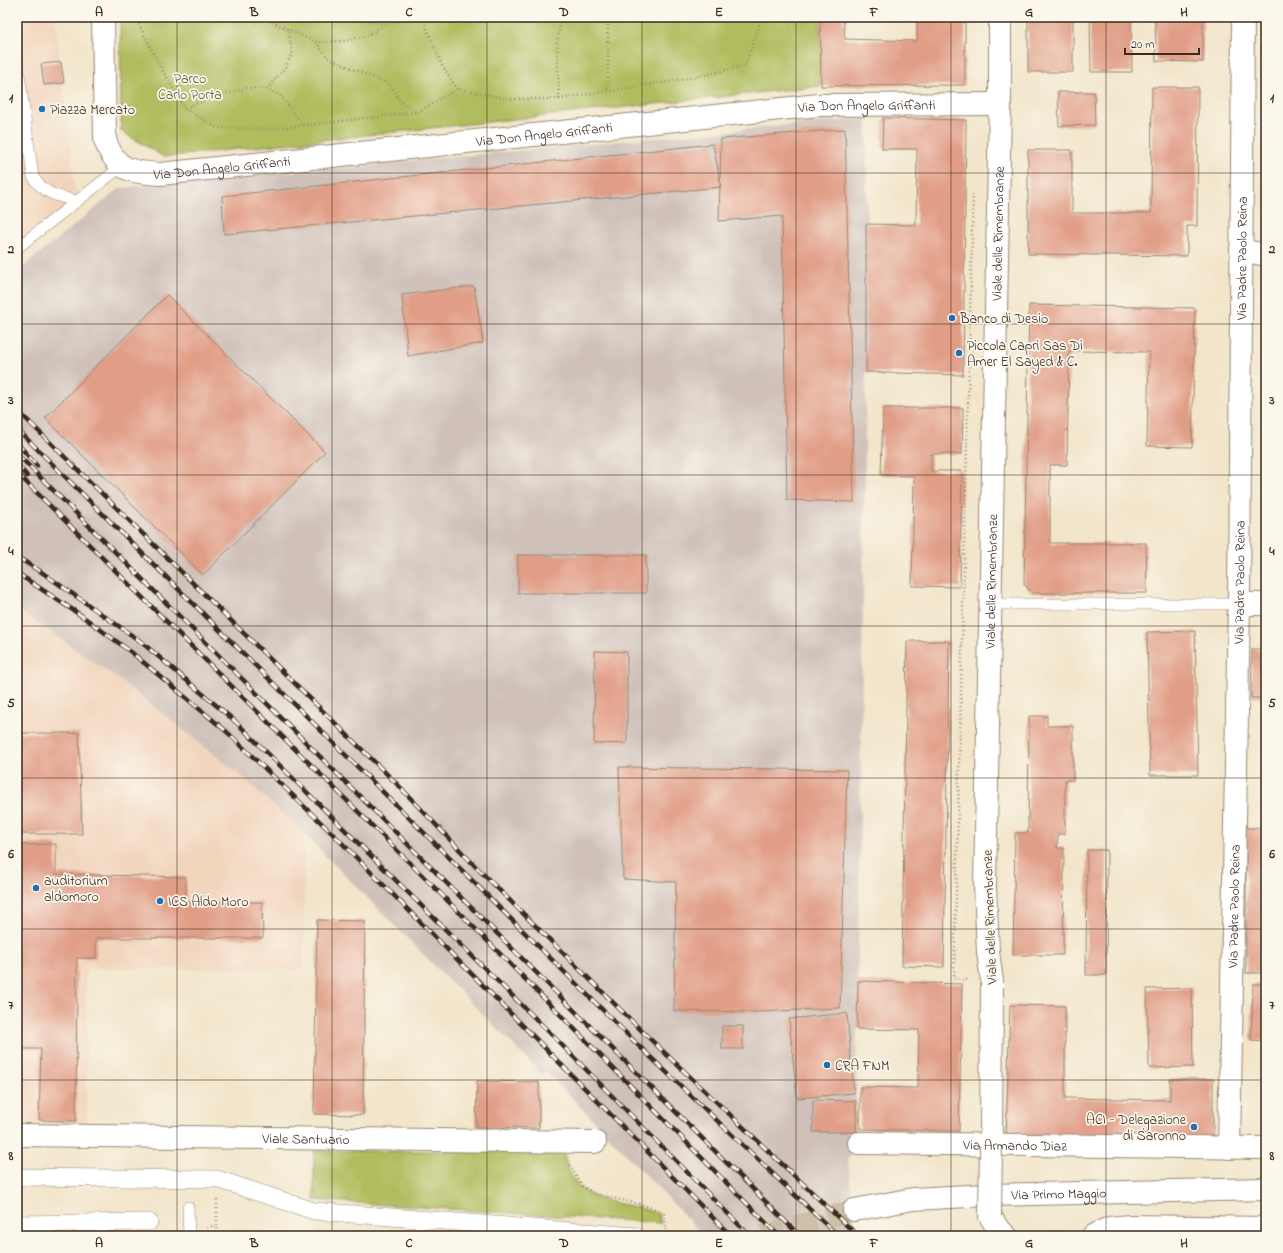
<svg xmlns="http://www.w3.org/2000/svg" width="1283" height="1253" font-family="'Indie Flower',sans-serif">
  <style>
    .built { fill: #f2d5bd }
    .industrial { fill: #cfc1ba }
    .green { fill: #b0bc5d; stroke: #76733e }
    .building { fill: #e19e87 }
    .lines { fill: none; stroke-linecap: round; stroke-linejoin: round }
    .minor-tunnel { stroke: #cdc0a8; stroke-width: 22; stroke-dasharray: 22 11; stroke-linecap: butt }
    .service-casing { stroke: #968874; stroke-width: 12 }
    .pedestrian-casing { stroke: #968874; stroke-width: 18 }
    .minor-casing { stroke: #968874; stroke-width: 24 }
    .path { stroke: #968874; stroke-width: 2.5; stroke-dasharray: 1 3; stroke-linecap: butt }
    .service { stroke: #fff; stroke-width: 11 }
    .pedestrian { stroke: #fff; stroke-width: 17 }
    .minor { stroke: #fff; stroke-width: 22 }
    .rail-casing { stroke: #3b2a1e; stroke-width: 4.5 }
    .rail { stroke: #fbf7ec; stroke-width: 3; stroke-dasharray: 9; stroke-linecap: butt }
    .minor-bridge-casing { stroke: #968874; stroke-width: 24; stroke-linecap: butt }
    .minor-bridge { stroke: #fff; stroke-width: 22 }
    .grid { fill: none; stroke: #3b2a1e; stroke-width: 1; stroke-opacity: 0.55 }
    .poi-dot { fill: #1f6fb2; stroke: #fbf7ec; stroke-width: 1.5 }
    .labels { text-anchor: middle; stroke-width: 3.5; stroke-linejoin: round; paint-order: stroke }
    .park-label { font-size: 14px; fill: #5e5631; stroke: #fbf7ec }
    .street-label { font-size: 14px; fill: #3b2a1e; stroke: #fbf7ec }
    .poi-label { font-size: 14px; fill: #3b2a1e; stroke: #fbf7ec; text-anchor: start }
    .neatline { fill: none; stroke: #3b2a1e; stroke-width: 1.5 }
    .grid-label { font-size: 13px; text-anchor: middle; font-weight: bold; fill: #3b2a1e }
  </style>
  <rect width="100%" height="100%" fill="#fbf7ec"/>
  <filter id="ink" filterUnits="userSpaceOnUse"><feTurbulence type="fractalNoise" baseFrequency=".025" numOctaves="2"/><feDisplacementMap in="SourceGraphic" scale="8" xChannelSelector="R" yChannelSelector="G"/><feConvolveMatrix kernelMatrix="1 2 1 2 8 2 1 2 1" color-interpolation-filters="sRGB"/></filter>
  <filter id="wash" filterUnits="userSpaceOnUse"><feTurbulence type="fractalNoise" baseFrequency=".012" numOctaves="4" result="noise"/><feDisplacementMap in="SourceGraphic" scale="16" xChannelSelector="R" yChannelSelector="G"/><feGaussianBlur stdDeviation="0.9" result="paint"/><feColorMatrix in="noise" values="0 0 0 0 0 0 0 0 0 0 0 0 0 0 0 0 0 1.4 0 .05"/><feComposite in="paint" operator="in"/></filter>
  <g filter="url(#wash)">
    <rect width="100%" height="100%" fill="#f2e5ca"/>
    <g class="built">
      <polygon points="17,17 55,17 77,201 17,248"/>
      <polygon points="17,609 120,680 245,779 304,834 304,970 86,968 87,1125 17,1123"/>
    </g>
    <polygon class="industrial" points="867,118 866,381 856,1101 855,1148 848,1160 855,1222 871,1236 704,1236 546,1071 542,1074 304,834 245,779 120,680 17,609 17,272 120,188"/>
    <g class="green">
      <polygon points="120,17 820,17 821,86 164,157 121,131"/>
      <path d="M314 1151H564C573 1211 616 1196 658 1214L661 1223 314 1200Z"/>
    </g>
    <g id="blocks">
      <g class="building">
        <polygon points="820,17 843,17 845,39 917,41 917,17 965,17 965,85 821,86"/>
        <rect x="1028" y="17" width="45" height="55"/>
        <polygon points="1090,17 1131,17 1132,72 1091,72"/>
        <polygon points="1155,17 1203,17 1203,62 1156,61"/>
        <polygon points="61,62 64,83 44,85 41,64"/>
        <polygon points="1152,87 1198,87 1197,226 1187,226 1187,256 1028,254 1028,150 1072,150 1072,213 1151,213"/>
        <polygon points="1058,92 1094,92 1095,125 1059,126"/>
        <polygon points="883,118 966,120 963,375 866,372 866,224 916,225 917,149 882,149"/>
        <polygon points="845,129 854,502 787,500 782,216 719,221 721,139"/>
        <polygon points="713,144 721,187 224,234 222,196"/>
        <polygon points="474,286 483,343 408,356 402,295"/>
        <polygon points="167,295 325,452 203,575 45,418"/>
        <polygon points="1029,305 1195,308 1192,447 1147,446 1149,352 1069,351 1067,465 1050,465 1050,543 1146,543 1147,593 1032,593 1024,584"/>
        <polygon points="883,408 963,408 962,454 931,454 931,471 962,471 960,587 912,586 914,476 881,475"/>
        <rect x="518" y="555" width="128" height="38"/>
        <polygon points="1195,631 1198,775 1150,775 1147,632"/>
        <polygon points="907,641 949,641 944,967 902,966"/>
        <polygon points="1252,649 1266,649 1266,698 1251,698"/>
        <polygon points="595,651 627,652 627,743 594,744"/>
        <polygon points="1029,716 1047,716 1047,726 1073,726 1073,780 1065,780 1065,834 1058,834 1057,848 1064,848 1063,955 1013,955 1015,833 1028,833"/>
        <polygon points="17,733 79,733 82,834 17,834"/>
        <polygon points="619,767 847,770 840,1008 758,1012 674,1011 676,882 623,879"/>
        <rect x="1246" y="828" width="20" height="145"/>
        <polygon points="56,844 56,874 186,877 186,902 262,902 263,938 96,938 96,958 77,958 76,1121 39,1120 41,1049 17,1049 17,845"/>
        <polygon points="1087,850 1107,850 1106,975 1086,975"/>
        <polygon points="317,920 365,921 363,1115 314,1114"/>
        <polygon points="858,981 962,984 959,1131 860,1129 860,1087 918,1088 919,1030 857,1029"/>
        <polygon points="1253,984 1266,984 1266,1041 1251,1040"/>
        <polygon points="1192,988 1193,1067 1149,1068 1147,989"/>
        <polygon points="1010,1005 1065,1006 1065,1098 1170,1100 1170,1079 1213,1079 1213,1137 1006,1138"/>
        <polygon points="847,1013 854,1093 797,1098 789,1019"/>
        <rect x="722" y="1026" width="21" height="23"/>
        <polygon points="477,1081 539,1082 539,1128 476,1127"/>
        <polygon points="813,1100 856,1101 856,1132 813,1132"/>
      </g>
    </g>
  </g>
  <g filter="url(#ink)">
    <use href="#blocks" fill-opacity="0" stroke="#968874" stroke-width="1"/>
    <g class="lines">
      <polyline class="minor-tunnel" points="763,1236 854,1210"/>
      <defs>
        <g id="service">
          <path d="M17 59 33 177C45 195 58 196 77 201"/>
          <polyline points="17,248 122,166"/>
          <polyline points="990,604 1239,604"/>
          <polyline points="188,1207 189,1236"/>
        </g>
        <g id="pedestrian">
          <polyline points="17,1177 217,1179 314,1211 636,1236"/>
          <polyline points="17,1224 149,1222"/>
        </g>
        <g id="minor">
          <path id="s1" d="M103 17 105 140C116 171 130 172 160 174L819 105 1000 104"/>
          <polyline points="1241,250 1266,255"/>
          <polyline points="1239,604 1266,604"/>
          <path id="s2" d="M17 1135 595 1142"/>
          <path id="s3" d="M859 1143 1266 1148"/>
          <path id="s4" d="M991 1146 992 981 988 952 985 886 1000 104V17"/>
          <path id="s5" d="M1229 1148 1239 604 1243 17"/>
          <path id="s6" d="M854 1210 913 1199 987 1195 1266 1189"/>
          <polyline points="990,1216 997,1227 1006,1236"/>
          <polyline points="1093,1236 1109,1228 1130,1226 1266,1228"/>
        </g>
      </defs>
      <use href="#service" class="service-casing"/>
      <use href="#pedestrian" class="pedestrian-casing"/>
      <use href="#minor" class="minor-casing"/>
      <g class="path">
        <polyline points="135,17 158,62 185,109 218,128 272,129 418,112 457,89 509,99 559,99 557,42 562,17"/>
        <polyline points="261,17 316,42 345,41 369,35 385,24 386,17"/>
        <polyline points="422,17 442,65 457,89"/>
        <polyline points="608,17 608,90"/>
        <polyline points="316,42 328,58 390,85 401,102 417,112"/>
        <polyline points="267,89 286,67 292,53 288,29"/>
        <polyline points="559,99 691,78 745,66 762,17"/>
        <polyline points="185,108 205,100 247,88 267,89 280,95 303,125"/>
        <polyline points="967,980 954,978 973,193"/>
        <polyline points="570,1165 582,1186 595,1194 644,1205 664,1212 667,1236"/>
        <polyline points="217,1200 217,1236"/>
        <polyline points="207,1227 217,1225"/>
        <polyline points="703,1236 704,1236"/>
      </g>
      <use href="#service" class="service"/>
      <use href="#pedestrian" class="pedestrian"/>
      <use href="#minor" class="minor"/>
      <defs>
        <g id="rail">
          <polyline points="17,410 399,786 476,867 648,1037 858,1236"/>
          <polyline points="17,429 639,1046 838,1236"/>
          <polyline points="17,443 37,466"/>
          <polyline points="17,454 800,1236"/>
          <polyline points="17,464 27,476"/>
          <polyline points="17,473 437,890 779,1236"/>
          <polyline points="17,557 40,571 140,641 236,722 552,1035 750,1236"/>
          <polyline points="17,573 82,616 131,652 226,731 337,838 731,1236"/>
        </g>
      </defs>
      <use href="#rail" class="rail-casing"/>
      <use href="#rail" class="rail"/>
      <defs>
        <polyline id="minor-bridge" points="990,1216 991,1146"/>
      </defs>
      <use href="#minor-bridge" class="minor-bridge-casing"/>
      <use href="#minor-bridge" class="minor-bridge"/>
    </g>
  </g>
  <path class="grid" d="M177 17V1236M332 17V1236M487 17V1236M642 17V1236M796 17V1236M951 17V1236M1106 17V1236M17 173H1266M17 324H1266M17 475H1266M17 626H1266M17 778H1266M17 929H1266M17 1080H1266"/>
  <g class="poi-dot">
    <circle cx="42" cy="109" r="4"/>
    <circle cx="952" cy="318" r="4"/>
    <circle cx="959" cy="353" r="4"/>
    <circle cx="36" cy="888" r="4"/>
    <circle cx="160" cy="901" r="4"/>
    <circle cx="827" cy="1065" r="4"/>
    <circle cx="1194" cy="1127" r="4"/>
  </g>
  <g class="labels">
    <g class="park-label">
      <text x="190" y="83">Parco<tspan x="190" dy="16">Carlo Porta</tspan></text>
    </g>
    <g class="street-label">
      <text dy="5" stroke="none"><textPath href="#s1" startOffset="904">Via Don Angelo Griffanti</textPath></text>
      <text dy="5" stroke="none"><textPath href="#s1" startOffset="580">Via Don Angelo Griffanti</textPath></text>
      <text dy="5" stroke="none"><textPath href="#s1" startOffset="256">Via Don Angelo Griffanti</textPath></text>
      <text dy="5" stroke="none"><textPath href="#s4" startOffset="913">Viale delle Rimembranze</textPath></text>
      <text dy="5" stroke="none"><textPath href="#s5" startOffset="890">Via Padre Paolo Reina</textPath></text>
      <text dy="5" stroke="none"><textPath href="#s4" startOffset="565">Viale delle Rimembranze</textPath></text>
      <text dy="5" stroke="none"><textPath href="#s5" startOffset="566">Via Padre Paolo Reina</textPath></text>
      <text dy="5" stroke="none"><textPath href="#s5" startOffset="242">Via Padre Paolo Reina</textPath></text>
      <text transform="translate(989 917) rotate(-92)" y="5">Viale delle Rimembranze</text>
      <text dy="5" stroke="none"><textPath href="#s2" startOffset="289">Viale Santuario</textPath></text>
      <text dy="5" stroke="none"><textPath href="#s3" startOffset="156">Via Armando Diaz</textPath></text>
      <text dy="5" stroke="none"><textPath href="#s6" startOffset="206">Via Primo Maggio</textPath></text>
    </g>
    <g class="poi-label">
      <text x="50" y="114">Piazza Mercato</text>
      <text x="960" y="323">Banco di Desio</text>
      <text x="967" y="350">Piccola Capri Sas Di<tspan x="967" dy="16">Amer El Sayed &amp; C.</tspan></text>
      <text x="44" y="885">auditorium<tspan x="44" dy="16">aldomoro</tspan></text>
      <text x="168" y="906">ICS Aldo Moro</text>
      <text x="835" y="1070">CRA FNM</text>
      <text x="1186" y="1124" text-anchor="end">ACI - Delegazione<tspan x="1186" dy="16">di Saronno</tspan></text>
    </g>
  </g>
  <rect width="1283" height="1253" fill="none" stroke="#fbf7ec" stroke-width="44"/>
  <path d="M1125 48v6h74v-6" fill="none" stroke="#3b2a1e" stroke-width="2"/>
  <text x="1131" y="48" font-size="12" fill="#3b2a1e" stroke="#fbf7ec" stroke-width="3" paint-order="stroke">20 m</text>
  <rect x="22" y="22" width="1239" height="1209" class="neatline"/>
  <g class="grid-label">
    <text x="99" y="16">A</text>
    <text x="254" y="16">B</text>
    <text x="409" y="16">C</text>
    <text x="564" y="16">D</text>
    <text x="719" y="16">E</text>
    <text x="874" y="16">F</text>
    <text x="1029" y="16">G</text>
    <text x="1184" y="16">H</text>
    <text x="11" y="102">1</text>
    <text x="1272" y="102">1</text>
    <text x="11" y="253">2</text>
    <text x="1272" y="253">2</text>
    <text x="11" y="404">3</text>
    <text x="1272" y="404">3</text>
    <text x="11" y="555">4</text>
    <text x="1272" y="555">4</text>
    <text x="11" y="707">5</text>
    <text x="1272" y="707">5</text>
    <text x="11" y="858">6</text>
    <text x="1272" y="858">6</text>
    <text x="11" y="1009">7</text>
    <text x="1272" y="1009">7</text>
    <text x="11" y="1160">8</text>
    <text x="1272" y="1160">8</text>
    <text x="99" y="1247">A</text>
    <text x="254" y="1247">B</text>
    <text x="409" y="1247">C</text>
    <text x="564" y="1247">D</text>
    <text x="719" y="1247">E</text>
    <text x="874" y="1247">F</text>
    <text x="1029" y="1247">G</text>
    <text x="1184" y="1247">H</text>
  </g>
</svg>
